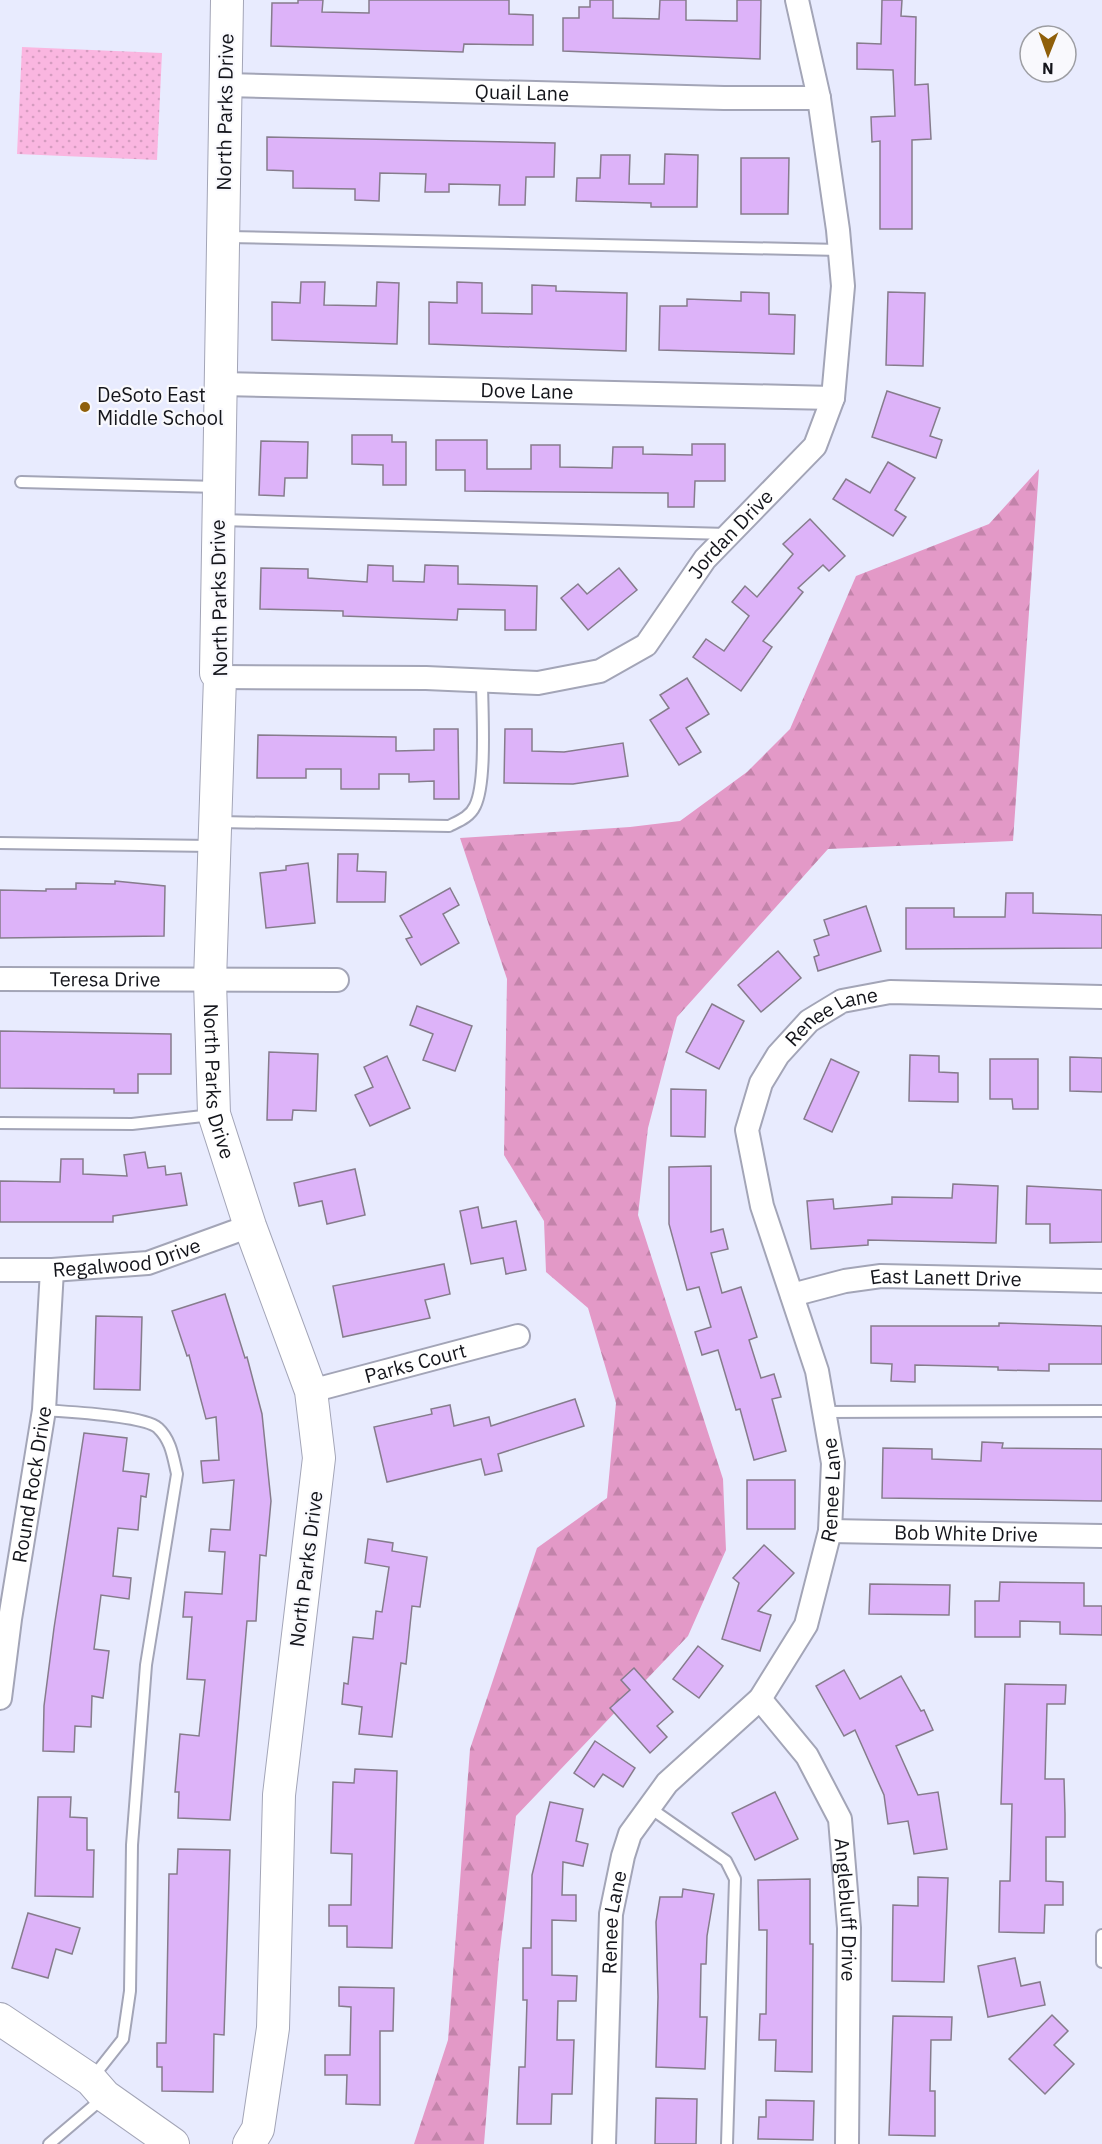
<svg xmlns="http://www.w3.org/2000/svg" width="1102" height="2144" font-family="'IBM Plex Sans',sans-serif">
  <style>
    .forest { fill: url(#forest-firs) }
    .park { fill: url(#park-dots) }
    .building { fill: #ddb3f9; stroke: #867c8c; stroke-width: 1.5 }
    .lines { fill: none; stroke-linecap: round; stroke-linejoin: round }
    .lane-casing { stroke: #a3a5b7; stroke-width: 14 }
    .street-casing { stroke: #a3a5b7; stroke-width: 26 }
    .secondary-casing { stroke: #a3a5b7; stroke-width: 34 }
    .lane { stroke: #fff; stroke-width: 10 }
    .street { stroke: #fff; stroke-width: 22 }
    .secondary { stroke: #fff; stroke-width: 32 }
    .poi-dot { fill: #8f5f0a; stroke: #f9f9fd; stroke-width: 2 }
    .labels { text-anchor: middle; stroke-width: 4.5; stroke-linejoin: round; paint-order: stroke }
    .street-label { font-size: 20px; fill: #14151b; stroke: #f9f9fd }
    .poi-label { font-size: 20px; fill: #14151b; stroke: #f9f9fd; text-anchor: start }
  </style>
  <defs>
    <pattern id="forest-firs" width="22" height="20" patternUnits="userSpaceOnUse" patternTransform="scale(1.5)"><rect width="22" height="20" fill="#e399c7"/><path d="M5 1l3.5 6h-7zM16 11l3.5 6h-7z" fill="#c283aa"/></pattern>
    <pattern id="park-dots" width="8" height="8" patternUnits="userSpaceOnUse" patternTransform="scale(1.5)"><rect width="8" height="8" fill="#fab6e0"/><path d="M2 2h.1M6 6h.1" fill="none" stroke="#d59cc0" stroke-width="1.8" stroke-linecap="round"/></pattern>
  </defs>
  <rect width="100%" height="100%" fill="#e8ebfe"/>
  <polygon class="forest" points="1039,469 1013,841 828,849 677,1017 648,1128 638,1215 723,1479 726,1550 688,1636 516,1816 499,1958 484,2144 414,2144 448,2040 470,1749 537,1548 607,1498 616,1403 588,1308 546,1272 544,1221 504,1155 507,979 460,838 630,827 680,821 747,772 790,729 856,576 989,524"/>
  <polygon class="park" points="22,47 162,53 157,160 17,154"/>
  <g class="building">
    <polygon points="298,0 323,0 322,12 369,13 369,0 509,0 509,14 533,15 533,45 464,44 463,52 271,46 272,3 298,3"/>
    <polygon points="590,0 613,0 613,18 659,19 660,0 686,0 686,20 737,21 737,0 761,0 760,59 563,51 563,18 579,18 579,7 590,7"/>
    <polygon points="882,0 902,0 901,16 916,17 915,85 928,84 931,139 912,140 912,229 880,229 880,141 872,142 871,117 895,116 893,70 857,69 857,43 881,44"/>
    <polygon points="267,137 555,143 554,177 526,177 525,205 499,205 500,185 449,184 449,192 425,192 426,174 380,173 379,201 355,200 355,189 293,188 293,171 267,170"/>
    <polygon points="665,154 698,155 697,207 651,207 651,203 576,201 577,178 600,178 601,155 630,155 629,184 664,184"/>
    <polygon points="741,158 789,158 788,214 741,214"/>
    <polygon points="301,282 325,282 324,305 376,306 377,282 399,283 397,344 272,340 272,302 300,303"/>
    <polygon points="457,282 482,283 482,313 532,314 532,285 556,286 556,291 627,293 626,351 429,344 429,302 457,303"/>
    <polygon points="741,292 769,293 769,314 795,315 794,354 659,350 660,306 687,306 687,299 741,301"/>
    <polygon points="888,292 925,293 923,366 886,365"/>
    <polygon points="887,391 940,408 930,436 942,440 936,458 872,437"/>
    <polygon points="352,435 392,435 392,442 406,442 406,485 383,485 383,465 352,464"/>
    <polygon points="436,440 487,440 487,469 531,469 531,445 560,445 560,467 612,468 613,447 643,447 643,454 692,455 692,444 725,444 725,481 695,481 694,507 668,507 668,493 465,491 465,470 436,470"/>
    <polygon points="261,441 308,442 307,478 285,478 284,496 259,495"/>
    <polygon points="888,462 915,478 895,510 906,517 893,536 833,499 846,479 870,493"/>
    <polygon points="810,519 845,556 829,571 823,565 798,588 803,592 763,641 772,647 741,691 693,657 706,639 724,651 749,616 732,602 745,586 757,597 793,554 783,544"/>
    <polygon points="368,565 393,566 393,581 424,582 425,565 458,566 458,584 537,586 536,630 505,630 505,610 458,609 457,620 343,616 343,611 260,609 261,568 308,569 308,578 367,582"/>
    <polygon points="619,568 637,590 588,630 561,598 578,584 587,594"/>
    <polygon points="687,678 709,714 686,728 701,752 679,765 650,720 669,708 660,695"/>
    <polygon points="434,729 458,729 459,799 434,799 434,781 409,782 409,774 379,774 379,789 341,789 341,769 306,769 306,778 257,778 258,735 396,737 396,751 434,750"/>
    <polygon points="505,729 532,729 532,751 564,752 623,743 628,776 573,784 504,783"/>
    <polygon points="338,854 358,854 357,871 386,872 385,902 337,902"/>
    <polygon points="308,863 315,923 266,928 260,873 286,870 286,866"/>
    <polygon points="115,881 165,886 164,936 0,938 0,890 46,891 46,889 76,889 76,883 115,884"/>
    <polygon points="450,888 459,905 443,914 459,943 421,965 406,939 412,937 400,916"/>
    <polygon points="1006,893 1033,893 1033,913 1102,915 1102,948 906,949 906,908 954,908 954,917 1005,917"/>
    <polygon points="866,906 881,951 818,971 814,957 819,955 814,940 829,935 824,920"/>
    <polygon points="778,951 801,978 761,1012 738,985"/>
    <polygon points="712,1004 744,1021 719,1069 686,1052"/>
    <polygon points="417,1006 472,1026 455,1071 423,1060 433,1034 410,1025"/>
    <polygon points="0,1031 171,1034 171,1074 138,1074 138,1093 114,1093 114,1089 0,1088"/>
    <polygon points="269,1052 318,1054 316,1111 293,1110 292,1120 267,1120"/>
    <polygon points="910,1055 939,1056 939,1072 958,1073 958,1102 909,1101"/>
    <polygon points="387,1056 410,1108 370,1126 355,1095 373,1087 364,1067"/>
    <polygon points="1070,1057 1102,1058 1102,1092 1070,1091"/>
    <polygon points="831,1059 859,1072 832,1132 804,1119"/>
    <polygon points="990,1059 1038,1059 1038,1109 1013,1109 1012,1099 990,1099"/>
    <polygon points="671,1089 706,1090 705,1137 671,1136"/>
    <polygon points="145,1152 148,1168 165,1166 166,1175 181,1173 187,1205 113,1216 113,1222 0,1222 0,1181 60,1182 61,1159 83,1159 83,1174 127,1176 124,1155"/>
    <polygon points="711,1166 711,1232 723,1229 728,1249 711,1253 722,1293 741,1287 757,1337 749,1340 761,1378 774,1374 781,1397 772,1399 786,1451 754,1460 740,1409 736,1410 718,1350 702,1355 695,1332 711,1327 699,1287 687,1290 669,1224 669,1167"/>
    <polygon points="355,1169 365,1215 327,1224 322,1201 299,1206 294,1183"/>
    <polygon points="953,1184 998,1186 996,1243 868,1240 868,1245 811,1249 807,1201 833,1199 834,1209 892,1204 892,1197 952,1198"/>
    <polygon points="1027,1186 1102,1190 1102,1242 1050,1243 1050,1224 1026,1224"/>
    <polygon points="478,1207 482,1228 516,1221 526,1270 506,1274 503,1258 471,1264 460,1211"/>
    <polygon points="444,1264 450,1294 425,1300 430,1318 343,1337 333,1286"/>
    <polygon points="225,1294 245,1358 247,1357 262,1414 271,1501 266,1556 260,1555 256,1621 247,1621 230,1820 178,1818 179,1792 175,1792 180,1734 199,1736 205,1680 187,1679 192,1617 183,1617 185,1592 222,1594 225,1552 209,1551 211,1529 230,1530 234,1480 203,1483 201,1461 219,1460 216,1417 206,1419 189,1355 187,1356 172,1311"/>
    <polygon points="96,1316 142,1317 140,1390 94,1389"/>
    <polygon points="999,1323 1102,1326 1102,1364 1049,1364 1049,1371 998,1370 998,1367 915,1365 915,1382 891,1381 892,1364 871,1363 871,1326 999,1326"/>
    <polygon points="575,1399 584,1426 498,1454 502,1471 485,1475 481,1459 387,1482 374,1427 432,1414 431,1409 450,1405 454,1426 489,1417 491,1426"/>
    <polygon points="84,1433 127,1438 123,1471 149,1474 146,1497 141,1496 138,1530 118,1528 113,1576 131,1578 129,1599 101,1595 94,1649 109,1651 103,1698 92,1696 91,1727 75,1726 74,1752 43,1751 44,1706 54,1628"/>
    <polygon points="982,1442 1003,1443 1002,1448 1102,1449 1102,1501 882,1498 883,1448 932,1449 932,1459 981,1461"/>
    <rect x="747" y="1480" width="48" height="49"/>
    <polygon points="368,1539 393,1543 392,1551 427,1557 420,1607 412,1606 406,1664 401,1663 392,1737 359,1734 362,1707 342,1704 344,1683 348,1684 353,1637 373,1639 376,1611 382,1612 389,1567 365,1563"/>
    <polygon points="764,1545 794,1573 758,1611 771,1615 760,1651 722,1639 739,1583 733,1578"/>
    <polygon points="1000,1582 1084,1583 1084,1606 1102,1606 1102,1635 1060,1634 1060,1622 1020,1621 1020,1637 975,1637 975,1601 999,1601"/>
    <polygon points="870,1584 950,1585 949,1615 869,1614"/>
    <polygon points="698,1646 723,1666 699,1698 673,1679"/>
    <polygon points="634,1668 673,1712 657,1726 667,1737 650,1753 610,1708 630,1690 621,1680"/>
    <polygon points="844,1670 860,1699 901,1676 921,1711 924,1710 933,1730 896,1746 918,1795 938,1792 947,1849 914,1854 908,1821 888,1824 884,1795 855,1730 844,1736 816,1686"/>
    <polygon points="1005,1684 1066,1685 1065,1704 1047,1704 1045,1779 1064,1779 1065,1814 1065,1837 1046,1837 1046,1881 1063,1882 1063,1905 1045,1905 1044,1933 999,1932 1000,1881 1010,1881 1012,1804 1001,1804"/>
    <polygon points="595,1741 635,1768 623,1787 603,1774 594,1787 574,1773"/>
    <polygon points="355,1769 397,1771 392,1948 347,1947 347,1926 329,1926 329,1905 351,1905 352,1854 331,1853 333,1782 354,1783"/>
    <polygon points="775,1792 798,1839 755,1860 732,1813"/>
    <polygon points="38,1797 71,1797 70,1817 87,1818 87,1850 94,1850 93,1897 35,1896"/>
    <polygon points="550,1802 583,1809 576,1841 588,1844 583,1866 563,1862 562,1895 576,1895 576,1921 552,1920 552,1975 577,1976 576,2001 558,2001 557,2040 574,2040 572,2094 552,2094 551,2124 517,2124 519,2067 525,2067 527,2000 523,2000 523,1948 531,1948 532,1875"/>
    <polygon points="178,1849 230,1850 224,2035 214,2034 213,2092 162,2091 162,2067 157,2067 157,2043 166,2043 169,1874 177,1874"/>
    <polygon points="918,1877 948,1878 944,1982 892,1981 893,1905 918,1906"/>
    <polygon points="810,1879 810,1944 813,1944 812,2072 775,2071 776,2040 759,2040 760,2014 766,2014 767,1930 759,1930 758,1880"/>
    <polygon points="683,1889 714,1894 707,1936 706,1964 701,1964 700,2017 707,2017 705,2069 656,2067 658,1997 656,1922 660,1897 682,1897"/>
    <polygon points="28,1913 80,1928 72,1954 56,1949 48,1978 12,1968"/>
    <polygon points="1015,1958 1021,1986 1040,1982 1045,2005 988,2017 978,1966"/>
    <polygon points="339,1987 394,1988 393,2031 380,2031 380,2105 346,2104 347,2075 325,2075 325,2055 350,2055 351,2007 339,2006"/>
    <polygon points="1052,2015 1068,2031 1054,2045 1074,2064 1045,2094 1009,2059"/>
    <polygon points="893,2016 952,2017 951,2040 931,2040 930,2091 935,2091 935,2136 889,2135"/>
    <polygon points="656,2098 697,2099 696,2144 655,2144"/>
    <polygon points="766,2100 814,2101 813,2140 758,2139 759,2117 766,2117"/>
  </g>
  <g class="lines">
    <defs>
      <g id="lane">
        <polyline points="227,237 840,250"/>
        <polyline points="21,482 218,487"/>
        <polyline points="221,520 727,534"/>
        <path d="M219 822 449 826C459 821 470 817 475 806 487 782 482 709 482 680"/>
        <polyline points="0,843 211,846"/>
        <polyline points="0,1123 132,1124 212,1115"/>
        <path d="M44 1410C66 1412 143 1415 158 1428 171 1440 173 1457 177 1474L146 1665 132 1845 130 1991 123 2039 93 2077"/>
        <polyline points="824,1412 1102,1411"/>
        <polyline points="650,1808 726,1861 735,1879 727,2144"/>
        <polyline points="1102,1935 1102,1962"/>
        <polyline points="49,2144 103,2098"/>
      </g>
      <g id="street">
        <path id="s1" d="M225 85 724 98H819"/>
        <path id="s2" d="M221 384 833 398"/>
        <path id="s3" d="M220 677 426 678 538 683 600 671 646 645 705 559 815 446 833 398 843 286 838 230 819 98 797 0"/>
        <path id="s4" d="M0 979 337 980"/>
        <path id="s5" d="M0 1270H52L148 1263 250 1226"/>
        <path id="s6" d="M792 1295 845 1281 881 1276 1102 1281"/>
        <path id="s7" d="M311 1391 518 1336"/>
        <path id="s8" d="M830 1531 1102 1536"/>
        <path id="s9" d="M0 1698 10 1619 44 1410 52 1270"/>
        <path id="s10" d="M760 1699 807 1756 840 1819 849 1928 847 2144"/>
        <path id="s11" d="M604 2144 611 1914 623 1856 630 1834 667 1783 760 1699 806 1625 830 1531 833 1463 817 1371 762 1206 747 1130 761 1083 778 1055 809 1021 842 1001 890 992 1102 997"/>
      </g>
      <g id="secondary">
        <path id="s12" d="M227 0 216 673 220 677 210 981 214 1114 250 1226 311 1391 319 1458 279 1795 273 2028 258 2129 249 2144"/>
        <polyline points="0,2019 91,2080 105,2096 173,2144"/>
      </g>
    </defs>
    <use href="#lane" class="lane-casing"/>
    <use href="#street" class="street-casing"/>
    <use href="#secondary" class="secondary-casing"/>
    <use href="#lane" class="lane"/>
    <use href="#street" class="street"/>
    <use href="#secondary" class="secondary"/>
  </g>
  <circle class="poi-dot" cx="85" cy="407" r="6"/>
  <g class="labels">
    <g class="street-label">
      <text dy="7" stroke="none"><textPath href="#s1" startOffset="297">Quail Lane</textPath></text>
      <text transform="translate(225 112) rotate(-89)" y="7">North Parks Drive</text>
      <text dy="7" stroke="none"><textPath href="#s2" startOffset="306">Dove Lane</textPath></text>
      <text dy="7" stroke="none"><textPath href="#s3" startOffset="574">Jordan Drive</textPath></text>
      <text transform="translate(219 598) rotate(-91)" y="7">North Parks Drive</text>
      <text dy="7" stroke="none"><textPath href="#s4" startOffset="105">Teresa Drive</textPath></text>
      <text dy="7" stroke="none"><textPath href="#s11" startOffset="1248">Renee Lane</textPath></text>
      <text dy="7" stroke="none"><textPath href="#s12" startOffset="1084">North Parks Drive</textPath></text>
      <text dy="7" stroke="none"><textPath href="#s5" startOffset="128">Regalwood Drive</textPath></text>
      <text dy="7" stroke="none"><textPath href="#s6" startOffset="156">East Lanett Drive</textPath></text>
      <text dy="7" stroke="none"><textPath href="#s7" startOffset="108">Parks Court</textPath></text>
      <text dy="7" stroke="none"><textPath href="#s9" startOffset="216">Round Rock Drive</textPath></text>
      <text dy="7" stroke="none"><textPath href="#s11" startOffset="726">Renee Lane</textPath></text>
      <text dy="7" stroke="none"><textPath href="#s8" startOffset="136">Bob White Drive</textPath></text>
      <text transform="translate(306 1569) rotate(-83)" y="7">North Parks Drive</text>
      <text dy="7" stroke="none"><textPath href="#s10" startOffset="236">Anglebluff Drive</textPath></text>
      <text dy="7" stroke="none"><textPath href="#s11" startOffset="222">Renee Lane</textPath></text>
    </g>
    <g class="poi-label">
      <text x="97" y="402">DeSoto East<tspan x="97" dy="23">Middle School</tspan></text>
    </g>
  </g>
  <g transform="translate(1048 54) rotate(181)"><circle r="28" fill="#f9f9fd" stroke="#9d9ea3" stroke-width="1.5"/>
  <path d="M0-4.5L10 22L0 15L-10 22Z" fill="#8f5f0a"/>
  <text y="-9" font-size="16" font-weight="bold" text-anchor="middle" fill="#14151b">N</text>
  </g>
</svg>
